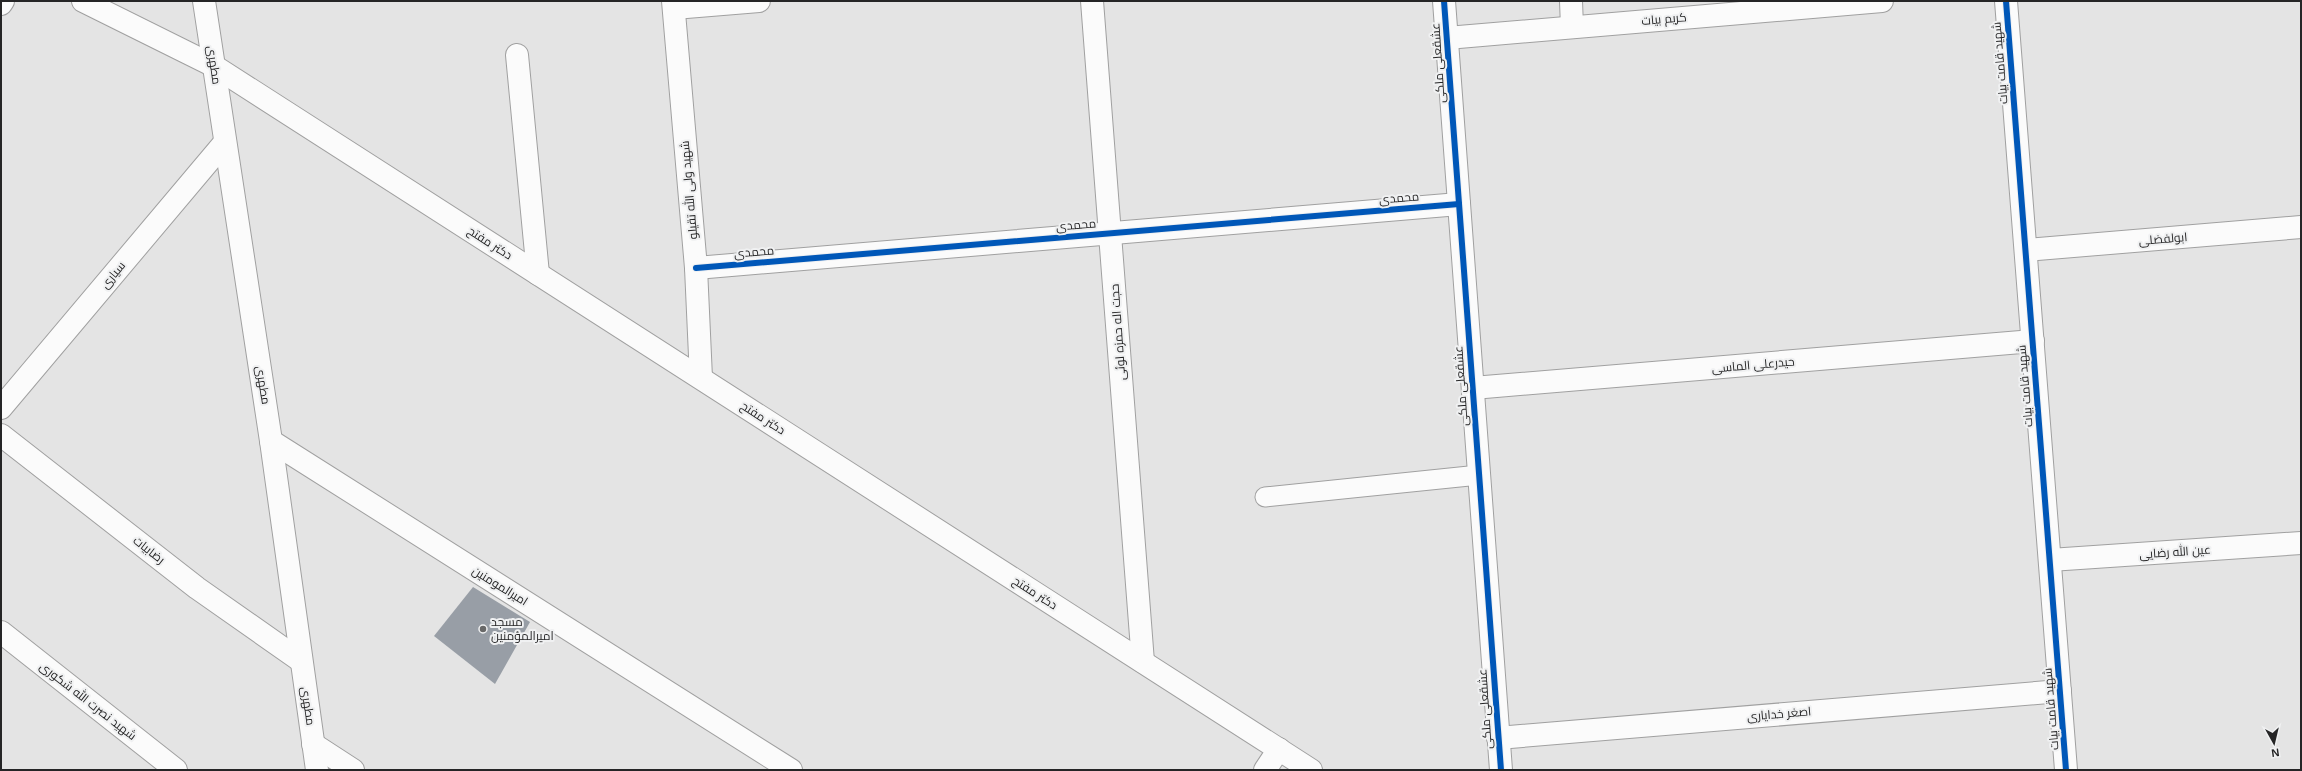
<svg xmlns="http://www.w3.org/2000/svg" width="2302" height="771" font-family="Arial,Cairo,sans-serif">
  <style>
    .building { fill: #989ea6 }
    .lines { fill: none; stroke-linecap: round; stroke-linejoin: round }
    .lane-casing { stroke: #a0a0a0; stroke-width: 21 }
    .street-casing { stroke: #a0a0a0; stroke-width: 24 }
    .secondary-casing { stroke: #a0a0a0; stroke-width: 24 }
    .lane { stroke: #fbfbfb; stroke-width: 19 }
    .street { stroke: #fbfbfb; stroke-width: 22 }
    .secondary { stroke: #fbfbfb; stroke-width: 22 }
    .cycleway-casing { stroke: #f0f1f2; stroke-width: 8 }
    .cycleway { stroke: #0057b8; stroke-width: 6 }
    .poi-dot { fill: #686868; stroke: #f0f1f2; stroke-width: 1.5 }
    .labels { text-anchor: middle; stroke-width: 4; stroke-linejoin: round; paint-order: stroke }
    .street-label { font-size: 12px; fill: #252526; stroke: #f0f1f2 }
    .poi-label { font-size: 12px; fill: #252526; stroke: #f0f1f2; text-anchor: start }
  </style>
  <rect width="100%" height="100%" fill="#e4e4e4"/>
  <polygon class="building" points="473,587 530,622 495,684 434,636"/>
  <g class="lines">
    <defs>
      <polyline id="lane" points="1265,497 1479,475"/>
      <g id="street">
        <polyline points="83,1 214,66"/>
        <polyline points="673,1 696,268 701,378"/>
        <polyline points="1092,1 1143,662"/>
        <polyline points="1444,1 1501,770"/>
        <polyline points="1571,1 1572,27"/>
        <polyline points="1,4 3,1"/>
        <polyline points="674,8 759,1"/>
        <polyline points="1447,38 1882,1"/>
        <polyline points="517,55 538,274"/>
        <polyline points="2026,250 2301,227"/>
        <polyline points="696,268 1459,204"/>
        <polyline points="1473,388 2033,341"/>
        <polyline points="1,408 225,142"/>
        <polyline points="1,435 197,588 301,661"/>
        <polyline points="271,441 791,770"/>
        <polyline points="2050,560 2301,543"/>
        <polyline points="1,632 176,770"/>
        <polyline points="1498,738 2060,691"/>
        <polyline points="313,744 353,770"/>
        <polyline points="1265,770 1279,749"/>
      </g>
      <g id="secondary">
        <polyline points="204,1 271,441 317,770"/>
        <polyline points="2006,1 2066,770"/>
        <polyline points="214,66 1311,770"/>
      </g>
    </defs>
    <use href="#lane" class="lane-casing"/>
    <use href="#street" class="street-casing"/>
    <use href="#secondary" class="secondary-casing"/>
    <use href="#lane" class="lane"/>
    <use href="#street" class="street"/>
    <use href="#secondary" class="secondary"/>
    <defs>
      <g id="cycleway">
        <polyline points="1444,1 1501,770"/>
        <polyline points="2006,1 2066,770"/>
        <polyline points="696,268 1459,204"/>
      </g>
    </defs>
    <use href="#cycleway" class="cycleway-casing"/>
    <use href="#cycleway" class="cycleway"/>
  </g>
  <circle class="poi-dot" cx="483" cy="629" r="4"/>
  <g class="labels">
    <g class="street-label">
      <text transform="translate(1664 19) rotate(-5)" y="4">کریم بیات</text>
      <text transform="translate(1438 63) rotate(-94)" y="4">عشقعلی ملکی</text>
      <text transform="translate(2000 63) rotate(-95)" y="4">شهید قامت بیات</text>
      <text transform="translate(214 65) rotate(82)" y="4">مطهری</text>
      <text transform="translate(689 190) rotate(-95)" y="4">شهید ولی الله تقیلو</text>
      <text transform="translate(1399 198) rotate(-5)" y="4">محمدی</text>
      <text transform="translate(1076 225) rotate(-5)" y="4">محمدی</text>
      <text transform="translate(2163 239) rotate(-5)" y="4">ابولفضلی</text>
      <text transform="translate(490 243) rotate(33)" y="4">دکتر مفتح</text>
      <text transform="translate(754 252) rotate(-5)" y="4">محمدی</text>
      <text transform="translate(113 275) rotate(-50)" y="4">سیاری</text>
      <text transform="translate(1118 332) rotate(-94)" y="4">حجت اله حمزه لوئی</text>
      <text transform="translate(1753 365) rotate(-5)" y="4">حیدرعلی الماسی</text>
      <text transform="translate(263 385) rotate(81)" y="4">مطهری</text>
      <text transform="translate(1461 386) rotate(-94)" y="4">عشقعلی ملکی</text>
      <text transform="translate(2025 386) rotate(-95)" y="4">شهید قامت بیات</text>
      <text transform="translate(763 418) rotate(33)" y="4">دکتر مفتح</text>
      <text transform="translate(149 550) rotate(38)" y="4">رضابیات</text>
      <text transform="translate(2175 552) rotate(-4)" y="4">عین الله رضایی</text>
      <text transform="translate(500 586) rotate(32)" y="4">امیرالمومنین</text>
      <text transform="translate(1035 593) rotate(33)" y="4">دکتر مفتح</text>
      <text transform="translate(88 701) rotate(38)" y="4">شهید نصرت الله شکوری</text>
      <text transform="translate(308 706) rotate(82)" y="4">مطهری</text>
      <text transform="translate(1485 709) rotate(-94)" y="4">عشقعلی ملکی</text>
      <text transform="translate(2051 709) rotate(-95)" y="4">شهید قامت بیات</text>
      <text transform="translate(1779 714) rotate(-5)" y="4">اصغر خدایاری</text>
    </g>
    <g class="poi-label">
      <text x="491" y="626">مسجد<tspan x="491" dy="14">امیرالمؤمنین</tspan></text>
    </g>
  </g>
  <rect width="2302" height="771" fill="none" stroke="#252526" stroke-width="4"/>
  <g transform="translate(2274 743) rotate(172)" stroke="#f0f1f2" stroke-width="3" paint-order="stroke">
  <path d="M0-3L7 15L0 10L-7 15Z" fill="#252526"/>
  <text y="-6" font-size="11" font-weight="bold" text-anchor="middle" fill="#252526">N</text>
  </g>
</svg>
